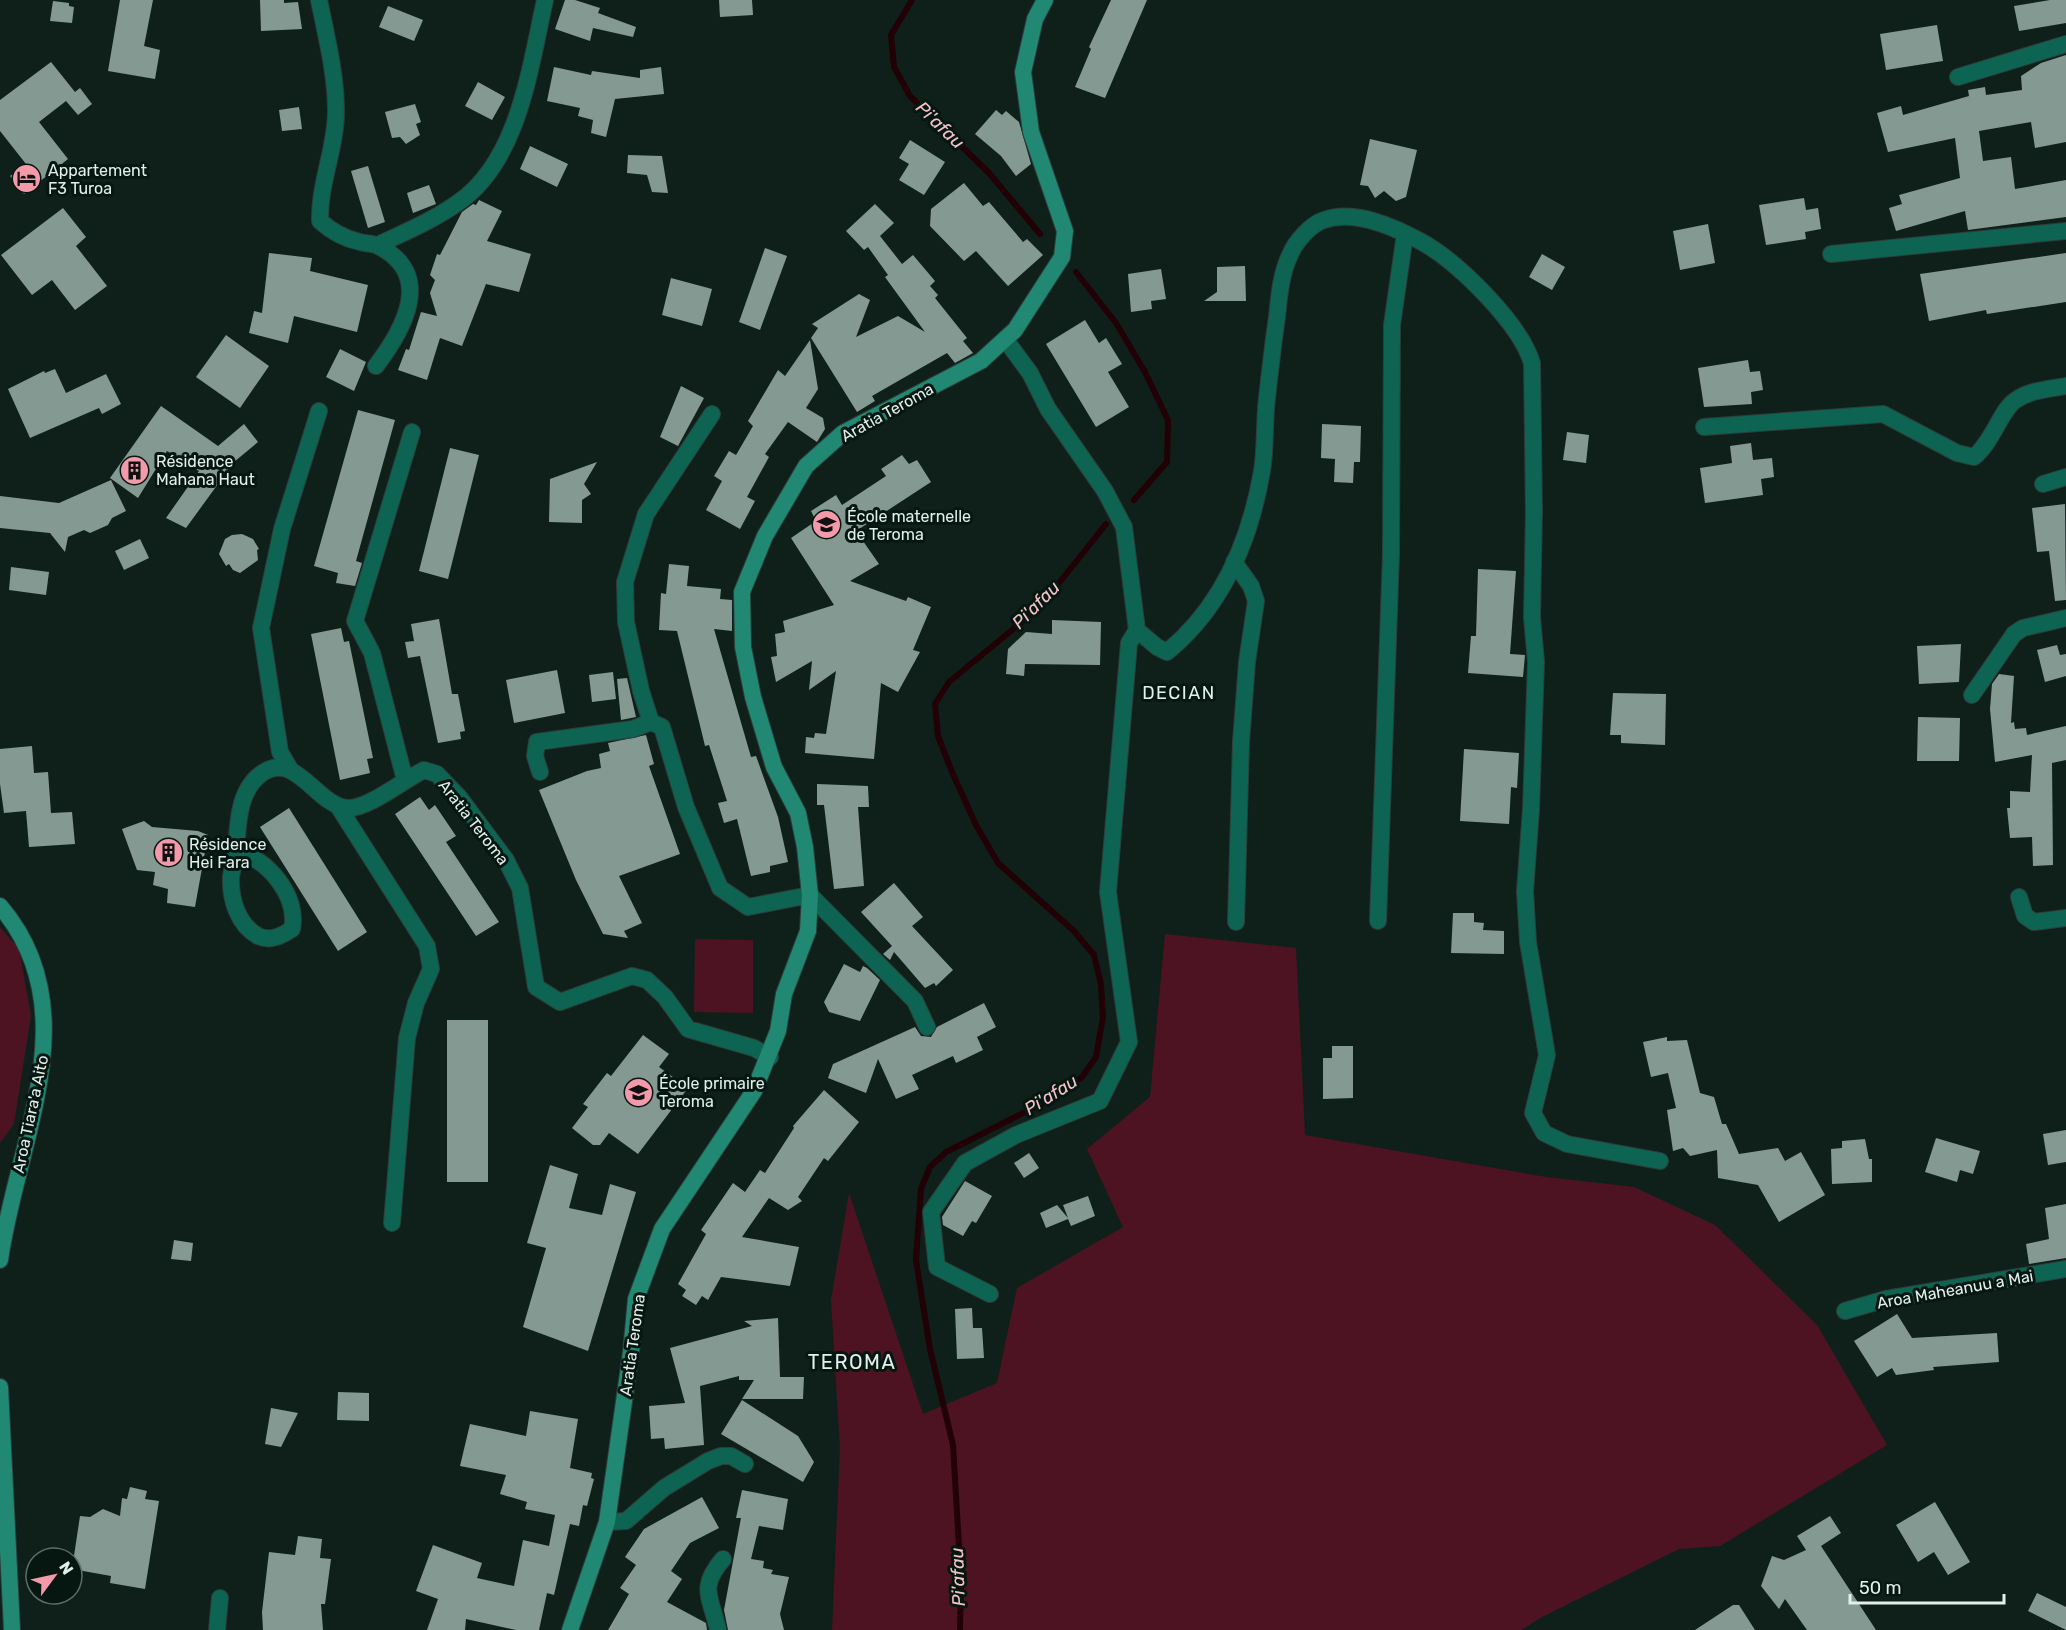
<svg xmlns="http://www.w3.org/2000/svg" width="2066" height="1630" font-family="Rubik,sans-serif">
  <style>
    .green { fill: #4d1323 }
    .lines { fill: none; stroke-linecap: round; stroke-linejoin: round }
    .stream { stroke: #210006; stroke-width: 6 }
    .building { fill: #859993 }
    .minor-casing { stroke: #2d3d38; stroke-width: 18 }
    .secondary-casing { stroke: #2d3d38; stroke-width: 18 }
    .minor { stroke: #0e6453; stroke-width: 16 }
    .secondary { stroke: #218973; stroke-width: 16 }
    .labels { text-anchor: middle; stroke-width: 6; stroke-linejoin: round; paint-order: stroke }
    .poi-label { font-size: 16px; fill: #e3efeb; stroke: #061712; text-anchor: start }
    .street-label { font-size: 16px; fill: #e3efeb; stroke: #061712 }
    .water-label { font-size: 18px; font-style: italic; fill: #f7c3cb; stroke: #061712 }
    .neighbourhood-label { font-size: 18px; letter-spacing: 1.5px; fill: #e3efeb; stroke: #061712 }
    .quarter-label { font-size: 20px; letter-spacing: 1.5px; fill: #e3efeb; stroke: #061712 }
  </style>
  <rect width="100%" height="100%" fill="#0f201b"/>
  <g class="green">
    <polygon points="0,927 19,949 31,1015 14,1124 0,1143"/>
    <polygon points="1165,934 1296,948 1305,1135 1546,1177 1634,1187 1715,1225 1817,1325 1887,1445 1720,1546 1679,1549 1542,1617 1521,1630 832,1630 840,1448 831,1300 849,1193 923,1414 997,1383 1017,1288 1123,1227 1087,1149 1150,1097"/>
    <polygon points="695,939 753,940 753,1013 694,1012"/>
  </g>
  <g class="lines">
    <g class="stream">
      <polyline points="912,0 891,35 894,67 910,96 989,173 1040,234"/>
      <polyline points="1076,272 1116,323 1145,372 1168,420 1167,462 1134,500"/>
      <polyline points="960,1630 961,1580 953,1445 930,1349 916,1260 921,1189 930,1167 946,1152 1045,1102 1082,1077 1096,1057 1103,1017 1101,984 1094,955 1074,931 998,863 976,825 952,772 938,736 935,704 949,682 1040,607 1106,524"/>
    </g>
  </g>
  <g class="building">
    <polygon points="120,0 153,0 144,46 160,50 155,79 108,71"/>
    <polygon points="260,0 284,0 284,3 298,2 302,29 261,31"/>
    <polygon points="565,0 575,0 600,8 598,13 636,27 633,37 593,28 590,41 555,29"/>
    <polygon points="719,0 752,0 753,15 720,17"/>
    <polygon points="1111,0 1147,0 1105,98 1075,87 1091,49 1089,47"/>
    <polygon points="2050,0 2066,0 2066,23 2019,31 2014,6"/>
    <polygon points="53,1 69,3 69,6 74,7 72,23 50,21"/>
    <polygon points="388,6 423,20 414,41 379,27"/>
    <polygon points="1937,25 1943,61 1886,70 1880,34"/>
    <polygon points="2066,55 2066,142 2035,148 2031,122 1979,131 1983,161 2011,157 2015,189 2066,180 2066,217 1968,230 1965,211 1896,231 1889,208 1902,204 1899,195 1960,178 1955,138 1888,152 1877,113 1901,106 1903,115 1969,96 1968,90 1985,87 1986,95 2022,90 2021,76 2041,63"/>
    <polygon points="51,62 75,92 80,88 92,104 78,115 66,101 39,122 68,159 24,194 10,176 26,164 0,131 0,100"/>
    <polygon points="554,67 591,75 592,71 640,78 640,70 661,67 664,94 615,99 606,137 591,133 593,120 578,116 580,108 547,101"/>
    <polygon points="478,82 505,97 492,120 465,106"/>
    <polygon points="415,104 421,122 416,124 420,135 406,144 400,137 392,138 385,112"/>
    <polygon points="299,107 302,129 282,131 279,110"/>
    <polygon points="996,110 1002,115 1006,111 1019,122 1031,164 1016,176 1001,156 975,134"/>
    <polygon points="1370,139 1417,150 1406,197 1396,201 1384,191 1375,198 1368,186 1360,185"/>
    <polygon points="910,140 945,162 924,195 899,180 909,164 899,158"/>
    <polygon points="530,146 568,164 557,187 520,169"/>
    <polygon points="628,155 662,156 668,193 652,192 647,175 627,173"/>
    <polygon points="368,166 385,222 368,228 351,171"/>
    <polygon points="964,183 983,206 989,202 1023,242 1027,239 1043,255 1008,286 976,251 964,261 930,226 931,209"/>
    <polygon points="429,185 436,204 413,213 407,193"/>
    <polygon points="1804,198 1806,210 1818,208 1821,229 1805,232 1806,239 1766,245 1759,205"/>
    <polygon points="479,200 502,211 487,241 531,254 519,292 486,284 462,346 440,338 427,380 398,370 406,349 409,350 421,312 437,316 430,293 435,280 430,275 437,254 440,255 462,212 473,204 476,205"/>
    <polygon points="875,204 894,223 880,236 902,264 913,255 935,281 930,286 938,295 935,298 967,338 963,341 973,353 955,363 947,353 872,396 875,401 857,412 811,338 818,328 812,324 859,294 870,300 856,337 898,316 925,332 885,277 888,275 868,247 864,250 846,231"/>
    <polygon points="63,208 86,237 76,246 107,286 75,310 52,280 32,295 1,255"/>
    <polygon points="1708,224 1715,263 1680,270 1673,231"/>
    <polygon points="765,248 787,256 760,330 739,322"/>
    <polygon points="269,253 312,258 310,271 368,285 357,332 294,316 288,343 249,333 254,311 262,313"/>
    <polygon points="2066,253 2066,302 1987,314 1986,310 1929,321 1920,274"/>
    <polygon points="1542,254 1565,267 1552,290 1529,277"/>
    <polygon points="1245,266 1246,301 1204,301 1217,292 1217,267"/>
    <polygon points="1161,269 1166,299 1151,301 1152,309 1131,312 1128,274"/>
    <polygon points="671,278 712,289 702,326 662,315"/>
    <polygon points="1085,320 1099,343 1106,338 1122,364 1108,372 1129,407 1096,427 1046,344"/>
    <polygon points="226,335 269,366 240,408 196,377"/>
    <polygon points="810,340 818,389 806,408 823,418 825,429 817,442 788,422 765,454 769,457 747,497 755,501 740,529 706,510 722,481 714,476 729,451 736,455 753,426 748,421 778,370 785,376"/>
    <polygon points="340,349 366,362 354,391 326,377"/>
    <polygon points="1748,360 1750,372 1760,371 1763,390 1751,392 1752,404 1704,407 1698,368"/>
    <polygon points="55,369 66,393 106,374 121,404 102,414 99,408 30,438 8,389 44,371 45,373"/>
    <polygon points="681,386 704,398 678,446 660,437"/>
    <polygon points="161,406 218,446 244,424 258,442 234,462 186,528 166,518 199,471 167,451 138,498 110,478"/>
    <polygon points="358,410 395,420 356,561 362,563 355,586 336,583 338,573 314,566"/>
    <polygon points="1322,424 1361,426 1360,462 1354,462 1353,483 1334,482 1335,459 1321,458"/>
    <polygon points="1567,432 1589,435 1586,463 1563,460"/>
    <polygon points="1751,443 1753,460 1772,458 1774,477 1761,479 1763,495 1705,503 1700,468 1732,463 1730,446"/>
    <polygon points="450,448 479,455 448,579 419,571"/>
    <polygon points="902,455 909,464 917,460 931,482 856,531 879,564 850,581 906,601 908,597 931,607 913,650 920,652 898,692 881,683 874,759 805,753 806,737 814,738 815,733 826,734 836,671 809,690 812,661 776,682 771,657 777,656 775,634 785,632 783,621 834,605 791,538 816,521 811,511 836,495 842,505 886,476 881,469"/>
    <polygon points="597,462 584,484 591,494 582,500 582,523 549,522 550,479"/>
    <polygon points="111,480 126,511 112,518 108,525 90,533 84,530 68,537 65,552 50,533 0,528 0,496 59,503"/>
    <polygon points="2065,504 2066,600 2055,601 2049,551 2037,552 2032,508"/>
    <polygon points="242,534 253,539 259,549 257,550 258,560 240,573 233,570 229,564 226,566 219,554 225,539 232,535"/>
    <polygon points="140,539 149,558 124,570 115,551"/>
    <polygon points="669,564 689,566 687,586 721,589 720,599 732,600 732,631 714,629 751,757 756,756 778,817 788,862 770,866 770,872 751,876 737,819 724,823 718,803 727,801 709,745 705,746 677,631 659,630 661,593 666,594"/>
    <polygon points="11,567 49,572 46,595 9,590"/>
    <polygon points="1478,569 1516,571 1510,654 1525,655 1523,677 1468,673 1471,636 1476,636"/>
    <polygon points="439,619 452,694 458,694 465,731 460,732 461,739 438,743 420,656 408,658 405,642 414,641 411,624"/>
    <polygon points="1052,620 1101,622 1100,665 1025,664 1024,676 1006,674 1008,649 1026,632 1052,634"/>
    <polygon points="341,628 344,642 349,641 373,758 367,759 370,773 340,780 311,634"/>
    <polygon points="1961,644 1959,682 1919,684 1917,646"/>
    <polygon points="2057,645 2060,655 2066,654 2066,676 2045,682 2037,650"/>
    <polygon points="557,670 565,713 514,723 506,680"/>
    <polygon points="613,672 616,699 592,702 589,675"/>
    <polygon points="1999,674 2014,676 2011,723 2014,722 2015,729 2026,728 2027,735 2066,726 2066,760 2052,763 2053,865 2033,866 2032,837 2010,838 2007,808 2010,808 2010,791 2030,792 2032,755 1995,762 1990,709 1992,684"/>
    <polygon points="627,678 636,717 621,720 617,679"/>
    <polygon points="1613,693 1666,694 1665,745 1621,743 1621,735 1610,735"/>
    <polygon points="1918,717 1960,718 1959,761 1917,761"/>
    <polygon points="646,735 654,764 649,766 680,854 619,876 642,923 624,931 628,938 603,934 576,880 539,790 587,771 601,768 599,754 610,751 608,743"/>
    <polygon points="32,746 34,773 48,772 51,813 72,812 75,844 29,847 26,811 4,813 0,784 0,749"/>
    <polygon points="1464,749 1519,753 1517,788 1511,787 1509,824 1460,821"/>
    <polygon points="817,784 868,786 869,807 858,807 864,886 834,889 824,805 817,805"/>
    <polygon points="420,797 429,810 435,805 456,836 446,842 499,922 476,936 395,814"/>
    <polygon points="289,808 367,932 338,951 260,827"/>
    <polygon points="144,821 152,827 198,831 208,835 195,907 167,903 168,889 153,885 155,872 137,870 122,829"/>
    <polygon points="894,883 923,917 912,926 953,970 936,986 934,983 925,988 894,952 890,960 883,954 892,946 861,912"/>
    <polygon points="1453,913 1474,913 1474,922 1484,923 1483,930 1504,931 1504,954 1451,953"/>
    <polygon points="844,964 860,972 863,966 867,968 880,980 860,1021 829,1012 824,1002"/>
    <polygon points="984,1003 996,1027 977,1037 983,1050 956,1063 953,1056 912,1075 919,1089 896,1099 878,1059 866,1093 828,1078 833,1064 915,1027 921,1036 931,1037 937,1027"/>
    <rect x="447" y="1020" width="41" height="162"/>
    <polygon points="643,1035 669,1054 659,1067 688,1088 638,1154 609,1133 600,1145 593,1145 572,1128 588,1107 583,1104 607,1073 611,1076"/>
    <polygon points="1667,1037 1667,1041 1687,1040 1700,1093 1714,1097 1722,1124 1726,1124 1739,1154 1778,1148 1785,1161 1801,1152 1825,1195 1779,1222 1758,1185 1718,1178 1717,1150 1690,1156 1683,1148 1673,1151 1667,1110 1676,1108 1668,1073 1651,1077 1643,1042"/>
    <polygon points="1332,1046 1353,1046 1353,1098 1323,1099 1323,1058 1332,1058"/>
    <polygon points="824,1090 859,1122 828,1161 824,1158 798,1197 802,1201 788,1210 769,1198 742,1237 799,1247 790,1286 721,1277 708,1300 702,1296 696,1305 682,1296 686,1290 678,1284 706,1234 701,1230 733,1183 745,1192 760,1170 765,1173 794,1128 793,1126"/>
    <polygon points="2066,1130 2066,1162 2048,1165 2043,1134"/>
    <polygon points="1936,1138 1980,1151 1973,1174 1960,1170 1957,1182 1925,1172"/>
    <polygon points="1865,1139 1869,1159 1872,1159 1872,1182 1832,1184 1831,1149 1842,1148 1842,1141"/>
    <polygon points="1029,1153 1039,1168 1024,1178 1014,1163"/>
    <polygon points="550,1165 578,1174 569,1208 602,1215 610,1184 636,1192 588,1351 523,1327 546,1248 527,1243"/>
    <polygon points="965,1181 992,1196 976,1223 972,1221 963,1236 943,1225 942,1217"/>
    <polygon points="1088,1196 1095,1216 1071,1226 1068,1219 1046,1228 1040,1213 1057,1205 1068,1218 1063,1205"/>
    <polygon points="2066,1204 2066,1258 2029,1264 2026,1244 2049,1239 2045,1208"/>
    <polygon points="174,1240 193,1243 191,1261 171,1259"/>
    <polygon points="972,1308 973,1328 982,1328 984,1358 957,1359 955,1309"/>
    <polygon points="1897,1314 1912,1338 1997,1333 1999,1362 1933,1367 1934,1370 1896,1375 1892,1368 1877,1377 1854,1341"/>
    <polygon points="778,1318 780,1377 804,1377 803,1399 742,1399 754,1380 739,1380 739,1376 700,1386 704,1445 665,1449 664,1438 651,1439 649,1406 685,1403 670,1348 752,1326 744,1321"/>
    <polygon points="338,1392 369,1393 369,1421 337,1420"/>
    <polygon points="742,1400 798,1436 814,1462 803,1482 721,1434"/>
    <polygon points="271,1408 298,1413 281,1447 265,1444"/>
    <polygon points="530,1411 578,1419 570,1468 592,1473 591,1478 594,1479 587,1506 583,1505 579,1526 570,1524 554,1595 547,1593 539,1630 516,1630 466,1619 465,1630 427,1630 438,1599 416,1591 433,1545 482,1563 477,1578 514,1586 523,1540 549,1546 555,1515 525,1509 527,1502 500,1494 506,1475 460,1466 470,1424 526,1436"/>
    <polygon points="130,1487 147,1491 145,1499 159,1501 145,1589 110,1583 111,1576 72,1569 80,1516 90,1517 103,1509 120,1516 122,1498 127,1499"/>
    <polygon points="742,1490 788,1499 783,1530 759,1526 751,1559 764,1561 763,1568 773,1570 771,1574 789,1577 780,1614 784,1630 728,1630 724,1610 741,1518 736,1518"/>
    <polygon points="702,1497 719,1528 690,1543 671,1571 682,1579 667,1602 706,1623 707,1630 608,1630 629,1594 620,1588 636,1565 625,1557 644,1529"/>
    <polygon points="1935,1502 1970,1562 1948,1575 1934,1552 1918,1562 1896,1525"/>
    <polygon points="1830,1516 1841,1533 1821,1546 1876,1630 1807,1630 1785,1599 1779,1609 1761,1586 1772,1556 1784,1560 1806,1550 1797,1536"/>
    <polygon points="298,1536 322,1539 320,1558 331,1559 325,1604 321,1604 323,1630 263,1630 262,1612 269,1552 295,1555"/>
    <polygon points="2037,1593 2066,1607 2066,1630 2028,1611"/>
    <polygon points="1733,1605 1739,1605 1755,1630 1695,1630"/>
  </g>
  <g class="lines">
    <defs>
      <g id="minor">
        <path d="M319 0C326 35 336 74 336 111 336 149 319 183 320 221 331 231 346 239 360 242 366 244 373 243 378 246 435 274 404 329 376 366"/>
        <polyline points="1958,77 2066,44"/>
        <path d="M378 245C405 232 434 220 459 202 519 160 530 67 545 0"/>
        <polyline points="1831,254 2066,231"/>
        <path d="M1005 339 1030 373 1048 409 1105 491 1124 527 1137 630 1157 647 1167 652C1222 607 1250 540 1262 471 1266 447 1264 422 1267 398 1270 371 1273 344 1277 317 1279 297 1281 273 1290 255 1295 242 1311 224 1324 220 1355 209 1394 227 1420 241 1457 261 1520 323 1532 363L1534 512 1532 617 1536 662 1531 809 1525 891 1528 942 1547 1055 1533 1113 1544 1133 1567 1144 1660 1161"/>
        <polyline points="712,414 646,514 625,582 626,622 641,691 651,722 662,727 686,807 720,888 748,907 810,895 915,1001 927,1027"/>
        <path d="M1704 427 1883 414 1957 453 1974 457C1993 442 2001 409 2016 400 2030 390 2049 389 2066 386"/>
        <polyline points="2043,484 2066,477"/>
        <polyline points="1234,562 1251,586 1256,601 1247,662 1241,742 1236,922"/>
        <polyline points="1972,695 2014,634 2023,628 2066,618"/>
        <polyline points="290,769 280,752 261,628 282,529 319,411"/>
        <polyline points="540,772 535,756 537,742 633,729 651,722"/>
        <polyline points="405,780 372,653 355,621 412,432"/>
        <polyline points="338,806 427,946 431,969 416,1003 407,1038 392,1223"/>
        <path d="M236 851C267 858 299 896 292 929 282 936 270 942 258 936 238 925 230 899 231 877 232 868 236 859 236 850 238 824 238 791 261 774 295 749 316 805 347 808 367 810 405 779 424 770L437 774 459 797 506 860 520 888 536 987 560 1002 632 976 647 980 665 997 688 1029 754 1048 770 1057"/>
        <polyline points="2019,897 2025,916 2034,922 2066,918"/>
        <polyline points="1378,921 1391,554 1392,325 1405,234"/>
        <polyline points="990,1294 937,1267 931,1212 965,1163 1016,1135 1100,1101 1129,1042 1108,892 1129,643 1137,630"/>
        <polyline points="1845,1311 1886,1299 2066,1269"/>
        <polyline points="607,1522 626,1521 664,1488 708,1461 721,1456 731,1456 745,1464"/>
        <polyline points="217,1630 220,1598"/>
        <path d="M718 1630C711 1597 698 1588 723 1559"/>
      </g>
      <g id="secondary">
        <path d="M0 906C90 1011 16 1143 0 1260"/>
        <polyline points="0,1387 12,1630"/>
        <polyline points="570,1630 607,1522 631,1352 636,1299 662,1229 754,1091 778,1031 784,994 808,931 810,895 805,847 798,813 774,767 753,697 743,647 742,592 765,536 806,466 843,433 981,361 1015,330 1062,257 1065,231 1031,132 1023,72 1035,19 1045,0"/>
      </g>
    </defs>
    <use href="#minor" class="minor-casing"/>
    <use href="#secondary" class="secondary-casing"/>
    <use href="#minor" class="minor"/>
    <use href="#secondary" class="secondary"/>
  </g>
  <defs>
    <symbol id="hotel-disc" viewBox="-11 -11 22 22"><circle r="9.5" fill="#f39aaa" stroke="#061712"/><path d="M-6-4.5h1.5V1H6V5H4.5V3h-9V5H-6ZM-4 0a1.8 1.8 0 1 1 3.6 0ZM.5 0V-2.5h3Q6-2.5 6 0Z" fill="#111"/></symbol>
    <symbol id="building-disc" viewBox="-11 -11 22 22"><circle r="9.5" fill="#f39aaa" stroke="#061712"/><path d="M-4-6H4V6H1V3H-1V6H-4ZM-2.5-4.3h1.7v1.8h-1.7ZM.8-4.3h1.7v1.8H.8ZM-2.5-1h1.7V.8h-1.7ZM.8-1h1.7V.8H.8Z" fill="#111"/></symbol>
    <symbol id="school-disc" viewBox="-11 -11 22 22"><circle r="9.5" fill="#f39aaa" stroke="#061712"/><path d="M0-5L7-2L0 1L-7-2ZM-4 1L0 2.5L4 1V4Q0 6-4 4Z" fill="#111"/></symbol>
  </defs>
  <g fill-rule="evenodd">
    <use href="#hotel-disc" x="10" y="162" width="33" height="33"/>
    <use href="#building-disc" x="118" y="454" width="33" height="33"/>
    <use href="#school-disc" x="810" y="508" width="33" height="33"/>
    <use href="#building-disc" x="152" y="836" width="33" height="33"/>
    <use href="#school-disc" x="622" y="1076" width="33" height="33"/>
  </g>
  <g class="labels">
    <g class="poi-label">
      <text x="48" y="176">Appartement<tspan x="48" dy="18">F3 Turoa</tspan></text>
      <text x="156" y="467">Résidence<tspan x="156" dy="18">Mahana Haut</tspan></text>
      <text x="847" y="522">École maternelle<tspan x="847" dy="18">de Teroma</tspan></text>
      <text x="189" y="850">Résidence<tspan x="189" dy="18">Hei Fara</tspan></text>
      <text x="659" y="1089">École primaire<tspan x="659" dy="18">Teroma</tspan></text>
    </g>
    <g class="street-label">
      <text transform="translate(887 412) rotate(-29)" y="6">Aratia Teroma</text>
      <text transform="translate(474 822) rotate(52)" y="6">Aratia Teroma</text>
      <text transform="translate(30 1114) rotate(-78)" y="6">Aroa Tiara'a Aito</text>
      <text transform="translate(1955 1289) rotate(-10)" y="6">Aroa Maheanuu a Mai</text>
      <text transform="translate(632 1345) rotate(-82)" y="6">Aratia Teroma</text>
    </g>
    <g class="water-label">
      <text transform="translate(940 125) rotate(44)" y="6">Pi'afau</text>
      <text transform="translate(1036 605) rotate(-45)" y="6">Pi'afau</text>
      <text transform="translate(1051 1095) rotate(-32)" y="6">Pi'afau</text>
      <text transform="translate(958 1577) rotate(-92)" y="6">Pi'afau</text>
    </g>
    <g class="neighbourhood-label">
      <text x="1179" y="699">DECIAN</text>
    </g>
    <g class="quarter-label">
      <text x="852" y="1369">TEROMA</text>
    </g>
  </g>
  <g transform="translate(54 1576) rotate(57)"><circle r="28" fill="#061712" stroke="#5e6d69" stroke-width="1.5"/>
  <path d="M0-4.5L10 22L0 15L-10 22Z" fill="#f39aaa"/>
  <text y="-9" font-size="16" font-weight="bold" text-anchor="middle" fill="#e3efeb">N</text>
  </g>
  <path d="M1850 1594v9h154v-9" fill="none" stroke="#e3efeb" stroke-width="3"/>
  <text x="1859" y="1594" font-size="18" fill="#e3efeb" stroke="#061712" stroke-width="4.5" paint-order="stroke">50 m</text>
</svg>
